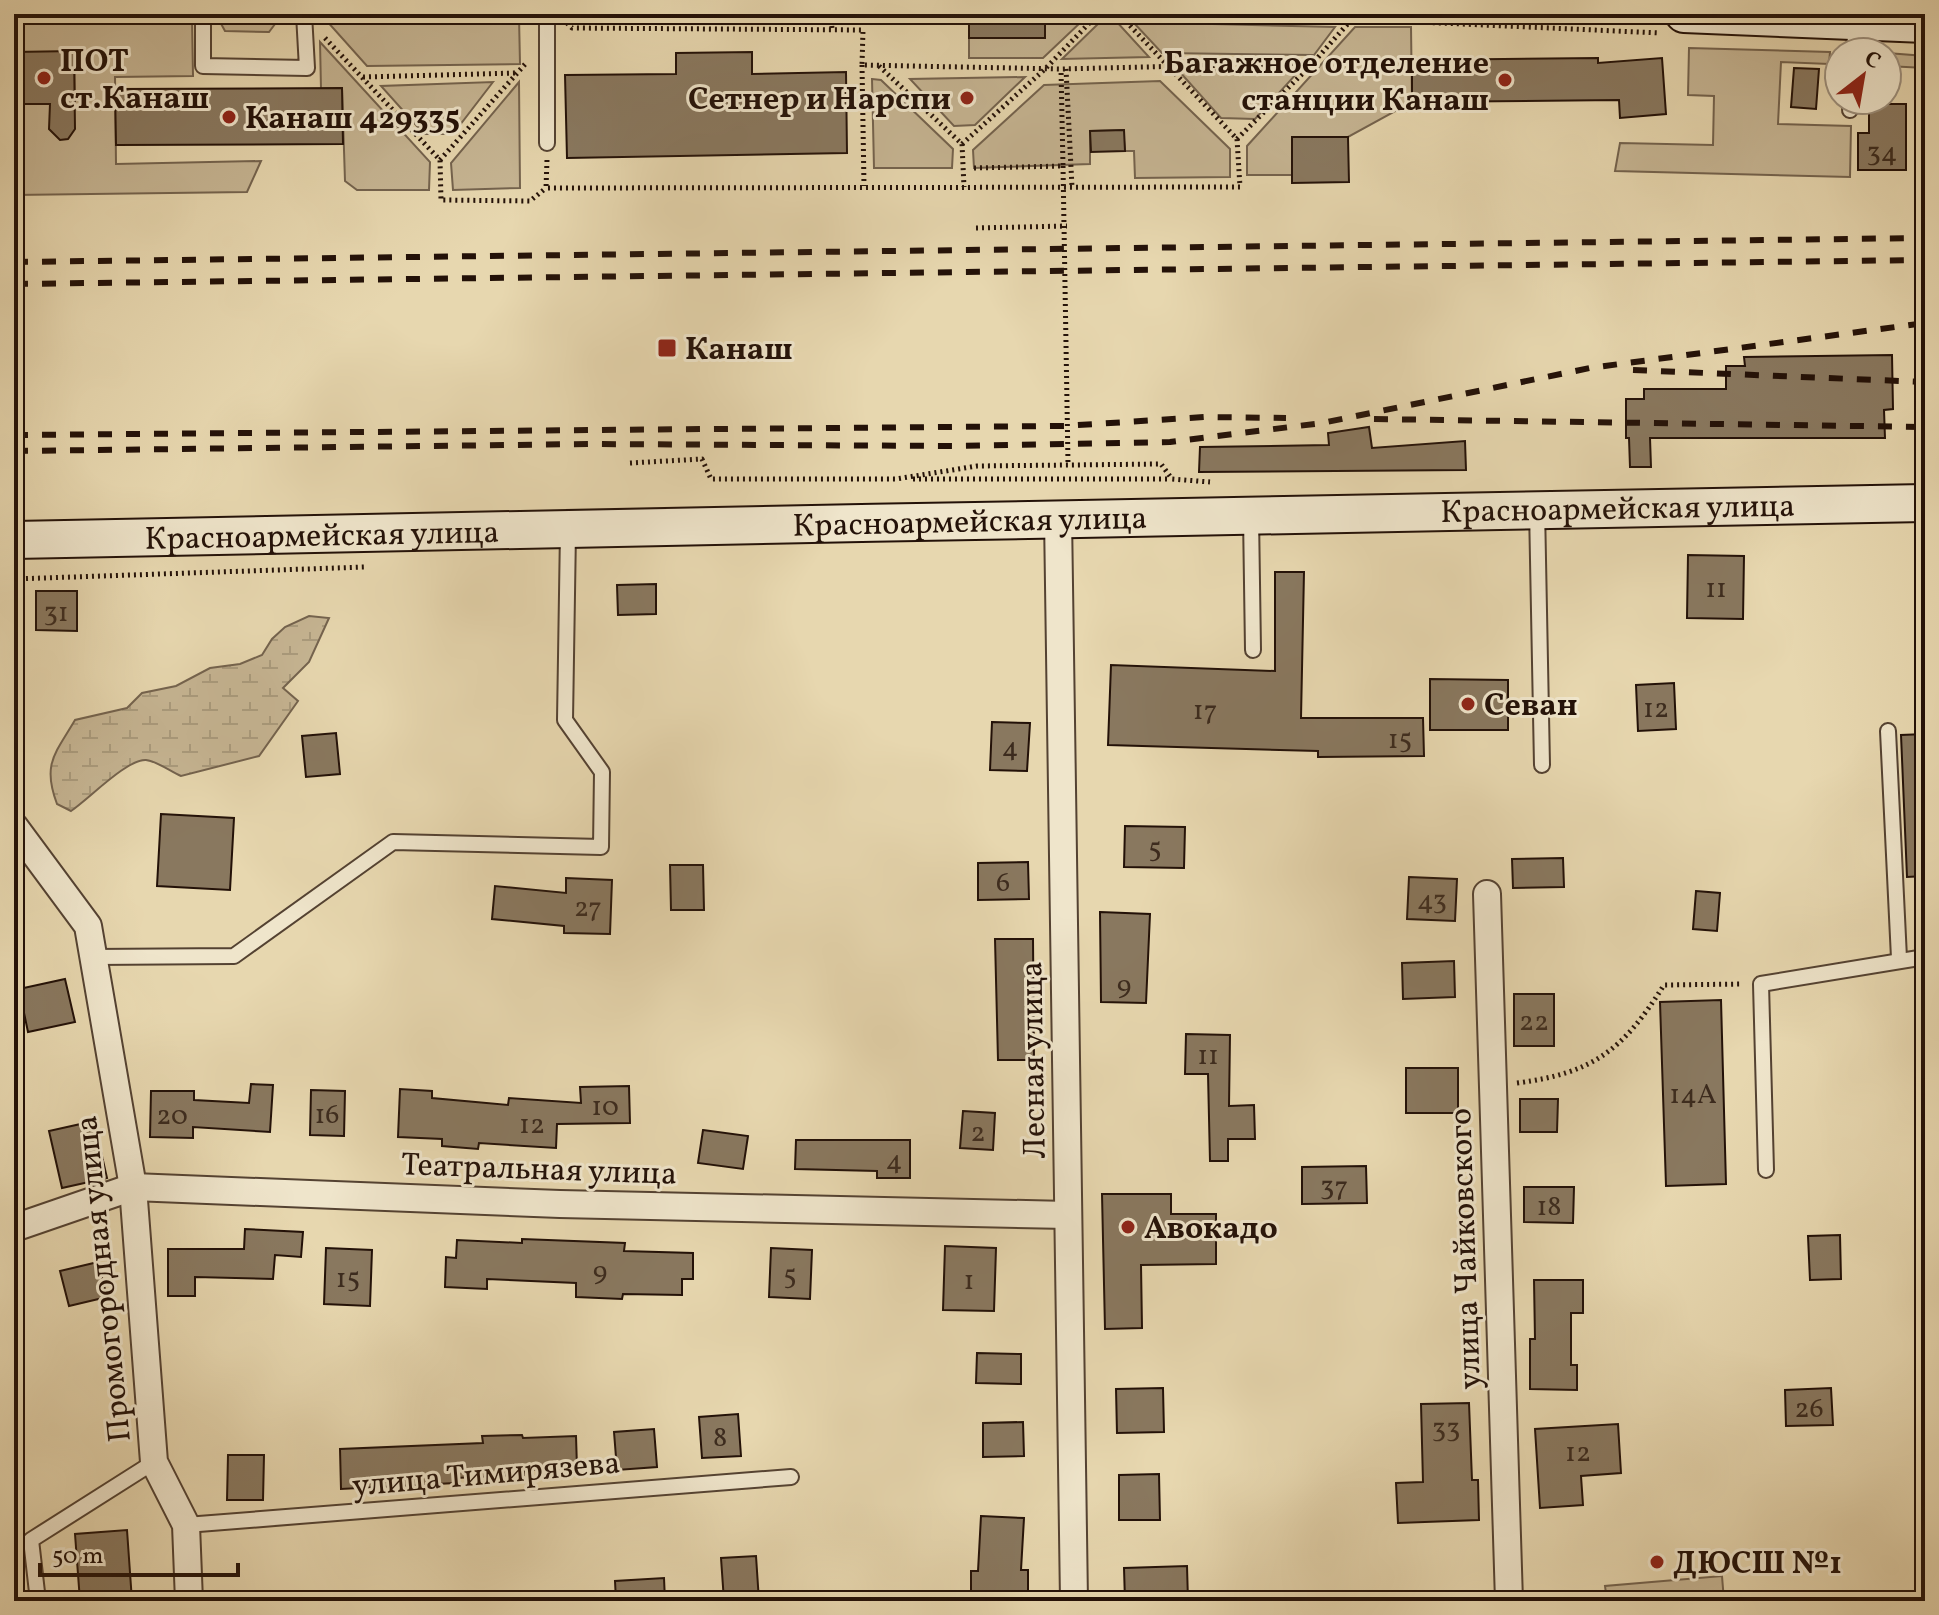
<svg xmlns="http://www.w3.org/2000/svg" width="1939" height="1615" font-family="Vollkorn,serif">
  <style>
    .grass { fill: #c6b593; stroke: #74634e; stroke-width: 2 }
    .wetland { fill: url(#wetland-marsh); stroke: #74634e; stroke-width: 2 }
    .building { fill: #89785f; stroke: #231108; stroke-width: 2 }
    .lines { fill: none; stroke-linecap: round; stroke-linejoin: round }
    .lane-casing { stroke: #544232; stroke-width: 18 }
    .street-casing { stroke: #544232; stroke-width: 30 }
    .secondary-casing { stroke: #231108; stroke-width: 40 }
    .path { stroke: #231108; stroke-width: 5; stroke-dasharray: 2 4; stroke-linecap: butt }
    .lane { stroke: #efe5cb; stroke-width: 14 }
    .street { stroke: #efe5cb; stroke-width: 26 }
    .secondary { stroke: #efe5cb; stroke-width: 36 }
    .rail { stroke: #231108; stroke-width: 6; stroke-dasharray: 14 14; stroke-linecap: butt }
    .path-bridge { stroke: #231108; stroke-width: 5; stroke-dasharray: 2 4; stroke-linecap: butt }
    .poi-dot { fill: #8f2418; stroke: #efe5cb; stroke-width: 3 }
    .labels { text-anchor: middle; stroke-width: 6; stroke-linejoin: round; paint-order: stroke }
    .number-label { font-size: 28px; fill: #3c2b1e }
    .poi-label { font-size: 32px; font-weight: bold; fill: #231108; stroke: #efe5cb; text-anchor: start }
    .street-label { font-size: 32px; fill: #231108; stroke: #efe5cb }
  </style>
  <defs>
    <pattern id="wetland-marsh" width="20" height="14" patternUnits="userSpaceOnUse" patternTransform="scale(2)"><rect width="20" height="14" fill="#c6b593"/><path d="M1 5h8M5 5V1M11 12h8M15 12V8" fill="none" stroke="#aa9b7d"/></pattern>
  </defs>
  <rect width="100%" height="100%" fill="#e7d7af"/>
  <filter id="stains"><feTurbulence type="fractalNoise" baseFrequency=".0025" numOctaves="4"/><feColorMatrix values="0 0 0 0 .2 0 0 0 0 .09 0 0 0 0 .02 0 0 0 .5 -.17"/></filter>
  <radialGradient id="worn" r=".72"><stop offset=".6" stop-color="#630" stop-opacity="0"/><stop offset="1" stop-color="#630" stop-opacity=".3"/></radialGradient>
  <g class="grass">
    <polygon points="519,17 520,64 367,66 325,19"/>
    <polygon points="192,19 193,76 115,77 116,164 261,161 247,192 14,195 14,124 23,124 22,104 75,103 74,52 14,52 14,20"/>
    <polygon points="219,20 278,20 269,32 225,31"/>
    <polygon points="1101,21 1116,21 1149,57 1062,59"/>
    <polygon points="1024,22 1081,22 1043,58 969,58 969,38 1024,38"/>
    <polygon points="1133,22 1335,27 1314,55 1162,53"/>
    <polygon points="1355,27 1411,27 1412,102 1348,137 1293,137 1292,175 1247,175 1247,146"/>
    <polygon points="320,42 430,162 429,190 357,190 345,181 342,88 321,89"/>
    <polygon points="1689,48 1830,52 1829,64 1781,62 1778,124 1851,126 1850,177 1615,171 1620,143 1713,145 1714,96 1688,95"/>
    <polygon points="1887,53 1925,56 1925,68 1887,66"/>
    <polygon points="1178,70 1299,71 1255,119 1221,118"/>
    <polygon points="1025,77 975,125 954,126 910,79"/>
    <polygon points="872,79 881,80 953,149 952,168 874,168"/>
    <polygon points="1160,81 1230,149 1230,177 1135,178 1134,151 1125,151 1123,130 1090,131 1090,164 974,168 973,150 1044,85"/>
    <polygon points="493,82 453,134 424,134 381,86"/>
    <polygon points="519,82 520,188 453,190 451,163"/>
    <polygon points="1722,1576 1724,1601 1607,1601 1605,1586"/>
  </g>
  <path class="wetland" d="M309 616 329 618 309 662 283 688 298 701 259 756 181 776C171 772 157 761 146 760 127 759 90 798 71 811L57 804C42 764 55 754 75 720L127 708 142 693 176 686 210 668 240 664 262 655 272 639 285 627Z"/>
  <g class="building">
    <polygon points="969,17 1045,19 1045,38 969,38"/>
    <polygon points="74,51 75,129 68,139 60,140 49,129 50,104 14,104 14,52"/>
    <polygon points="752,52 752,74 846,72 847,153 567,158 565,75 676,74 676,53"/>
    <polygon points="1598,58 1598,63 1662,58 1666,114 1620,118 1619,100 1412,102 1412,60"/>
    <polygon points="1794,68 1819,69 1816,109 1791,107"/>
    <polygon points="342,88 343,144 116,145 115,89"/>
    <polygon points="1869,104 1906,104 1906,170 1858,170 1858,133 1869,133"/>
    <polygon points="1124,130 1125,151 1091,152 1090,131"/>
    <polygon points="1292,137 1348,137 1349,182 1292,183"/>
    <polygon points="1892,355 1893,409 1884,410 1885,438 1650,438 1651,467 1630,467 1629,438 1626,438 1626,399 1644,399 1644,389 1726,389 1726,366 1745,366 1744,357"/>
    <polygon points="1369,427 1372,448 1465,441 1466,470 1199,472 1200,447 1329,445 1328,433"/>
    <polygon points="1688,555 1744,556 1743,619 1687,618"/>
    <polygon points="1275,572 1304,572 1301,718 1423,718 1424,756 1318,757 1318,751 1108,745 1111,665 1275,671"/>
    <polygon points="656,584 656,614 618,615 617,585"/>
    <polygon points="36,591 77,591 77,631 36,630"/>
    <polygon points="1430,679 1508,680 1508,730 1430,730"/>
    <polygon points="1674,683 1676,729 1638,731 1636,685"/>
    <polygon points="992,722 1030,723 1027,771 990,770"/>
    <polygon points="336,733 340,774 306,777 302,736"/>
    <polygon points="1925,734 1925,876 1907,877 1901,735"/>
    <polygon points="161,814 234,818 230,890 157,886"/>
    <polygon points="1125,826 1185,827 1184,868 1124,867"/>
    <polygon points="1563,858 1564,887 1513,888 1512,859"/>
    <polygon points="1028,862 1029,899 978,900 978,863"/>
    <polygon points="670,865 703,865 704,910 671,910"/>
    <polygon points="1409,877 1457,879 1455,921 1407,919"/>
    <polygon points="566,878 612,880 610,934 564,933 564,926 492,919 495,886 566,893"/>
    <polygon points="1696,891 1720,893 1717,931 1693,929"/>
    <polygon points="1100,912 1150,914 1146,1003 1101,1002"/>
    <polygon points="995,939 1033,939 1034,1060 998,1060"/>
    <polygon points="1454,961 1455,997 1403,999 1402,963"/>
    <polygon points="65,979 75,1022 28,1032 19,989"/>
    <rect x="1514" y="994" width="40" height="52"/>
    <polygon points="1721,1000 1726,1184 1666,1186 1660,1002"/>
    <polygon points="1186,1034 1230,1035 1229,1106 1254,1105 1255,1139 1228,1139 1228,1161 1210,1161 1208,1074 1185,1074"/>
    <rect x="1406" y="1068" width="52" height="45"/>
    <polygon points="251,1084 273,1085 270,1132 193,1127 193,1138 150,1137 151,1091 194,1091 194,1100 249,1103"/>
    <polygon points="629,1086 630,1123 557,1124 556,1148 479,1143 478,1149 442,1146 442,1139 398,1137 400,1089 432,1091 432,1098 508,1105 509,1098 581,1103 580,1087"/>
    <polygon points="311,1090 345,1091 344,1136 310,1135"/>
    <polygon points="1520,1099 1558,1099 1557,1132 1520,1132"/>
    <polygon points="963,1111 995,1113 993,1150 960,1148"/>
    <polygon points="94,1121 107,1178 62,1188 49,1131"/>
    <polygon points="703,1130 748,1136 743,1169 698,1163"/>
    <polygon points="796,1140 910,1140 910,1178 877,1178 877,1171 795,1169"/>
    <polygon points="1366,1166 1367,1203 1302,1204 1302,1167"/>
    <polygon points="1524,1187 1574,1187 1573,1223 1524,1222"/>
    <polygon points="1102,1194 1171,1194 1171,1214 1216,1214 1216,1264 1141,1265 1142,1328 1105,1329"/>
    <polygon points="245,1229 303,1232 301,1257 275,1255 273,1279 195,1277 195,1296 168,1296 168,1249 244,1249"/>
    <polygon points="1840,1235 1841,1279 1810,1280 1808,1236"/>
    <polygon points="522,1239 625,1243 624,1251 693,1253 693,1279 682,1279 682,1295 623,1294 622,1299 576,1297 576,1283 487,1279 487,1289 445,1287 446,1257 456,1258 457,1240 522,1243"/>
    <polygon points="945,1246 996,1248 994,1311 943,1310"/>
    <polygon points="326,1248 372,1250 370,1306 324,1304"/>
    <polygon points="771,1248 812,1250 810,1299 769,1297"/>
    <polygon points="98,1262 107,1297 69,1306 60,1271"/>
    <polygon points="1534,1280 1583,1280 1583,1313 1571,1313 1571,1365 1577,1365 1577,1390 1530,1389 1530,1339 1535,1339"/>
    <polygon points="977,1353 1021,1354 1021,1384 976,1383"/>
    <polygon points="1163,1388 1164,1432 1117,1433 1116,1389"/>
    <polygon points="1831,1388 1833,1425 1786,1426 1785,1390"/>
    <polygon points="1469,1403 1472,1480 1478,1480 1479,1520 1398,1523 1396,1483 1423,1482 1421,1404"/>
    <polygon points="738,1414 741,1456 702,1458 699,1417"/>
    <polygon points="1023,1422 1024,1456 983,1457 983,1423"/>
    <polygon points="1618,1424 1621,1473 1581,1476 1583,1505 1540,1508 1535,1429"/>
    <polygon points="654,1429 657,1467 617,1470 614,1432"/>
    <polygon points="522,1435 523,1438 576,1436 577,1468 524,1470 524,1475 455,1478 455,1483 341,1489 340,1449 483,1443 482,1436"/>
    <polygon points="228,1455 264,1455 263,1500 227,1500"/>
    <polygon points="1159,1474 1160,1520 1119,1520 1119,1475"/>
    <polygon points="981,1516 1024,1518 1021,1570 1028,1570 1028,1601 971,1601 971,1571 978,1571"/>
    <polygon points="127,1530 132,1601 80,1601 75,1534"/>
    <polygon points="756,1556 759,1601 724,1601 721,1558"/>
    <polygon points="1187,1566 1188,1601 1125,1601 1124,1568"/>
    <polygon points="664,1578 665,1601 616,1601 615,1581"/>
  </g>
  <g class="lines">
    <defs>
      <g id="lane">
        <polyline points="203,14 203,66 307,68 304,14"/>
        <polyline points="547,14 547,143"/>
        <polyline points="1854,52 1856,20"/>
        <polyline points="1850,110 1851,100"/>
        <polyline points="1537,508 1542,765"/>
        <polyline points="1251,516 1253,650"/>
        <polyline points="1888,731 1899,958"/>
        <polyline points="93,957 234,956 393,842 601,847 602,772 565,720 568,531"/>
        <polyline points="1766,1170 1761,984 1925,957"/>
        <polyline points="186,1525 791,1477"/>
        <polyline points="38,1601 31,1540 154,1462"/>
      </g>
      <g id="street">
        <polyline points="1058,517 1074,1601"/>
        <polyline points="14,826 88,926 133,1187 154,1462 186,1525 189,1601"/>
        <polyline points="1487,894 1509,1601"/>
        <polyline points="14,1228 133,1187 560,1204 1068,1215"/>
      </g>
      <g id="secondary">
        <polyline points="1684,14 1925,24"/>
        <path id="s1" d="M14 540C651 530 1288 511 1925 503"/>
      </g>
    </defs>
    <use href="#lane" class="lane-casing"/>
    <use href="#street" class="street-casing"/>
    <use href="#secondary" class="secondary-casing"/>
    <g class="path">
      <polyline points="831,14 832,29"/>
      <polyline points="567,23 572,28 863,30 862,65 1061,69 1313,63 1352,19 1660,33"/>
      <polyline points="325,38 440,160 441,200 530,201 546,188"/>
      <polyline points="862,65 864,186"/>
      <polyline points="879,66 962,144 964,187"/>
      <polyline points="1066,69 1072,187"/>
      <polyline points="363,77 517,73"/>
      <polyline points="1237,139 1313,63"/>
      <polyline points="962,144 1045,69 1098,14"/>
      <polyline points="440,160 527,62"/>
      <polyline points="547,160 546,188 1240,187 1237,139 1119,14"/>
      <polyline points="974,168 1063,166 1061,69"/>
      <polyline points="976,228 1067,226"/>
      <polyline points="630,463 702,459 711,479 896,479 977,466 1161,464 1172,479 1210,482"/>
      <polyline points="913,479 1171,479"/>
      <polyline points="14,579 365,567"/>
      <path d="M1517 1083C1594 1073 1623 1050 1664 985L1743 984"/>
    </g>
    <use href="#lane" class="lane"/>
    <use href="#street" class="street"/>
    <use href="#secondary" class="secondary"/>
    <g class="rail">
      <polyline points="14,262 1925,238"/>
      <polyline points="14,284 1925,260"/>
      <polyline points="1633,370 1925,382"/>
      <polyline points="1374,419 1925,427"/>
      <polyline points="14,435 1064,426 1204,417 1286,418"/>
      <polyline points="14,451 590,444 953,446 1170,442 1322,423 1590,368 1925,323"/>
    </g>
    <polyline class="path-bridge" points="1063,166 1068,463"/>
  </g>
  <g class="poi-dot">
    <circle cx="44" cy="78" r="8"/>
    <circle cx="1505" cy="80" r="8"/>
    <circle cx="967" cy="98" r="8"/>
    <circle cx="229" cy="117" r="8"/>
    <rect x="657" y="338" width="20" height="20" rx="4"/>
    <circle cx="1468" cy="704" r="8"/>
    <circle cx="1128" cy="1227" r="8"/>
    <circle cx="1657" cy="1562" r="8"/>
  </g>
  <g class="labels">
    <g class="number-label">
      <text x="1882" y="161">34</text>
      <text x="1716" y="597">11</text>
      <text x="56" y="621">31</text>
      <text x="1656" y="717">12</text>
      <text x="1205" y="719">17</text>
      <text x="1400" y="748">15</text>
      <text x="1010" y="756">4</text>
      <text x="1155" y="857">5</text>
      <text x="1003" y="891">6</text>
      <text x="1432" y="909">43</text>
      <text x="588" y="916">27</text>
      <text x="1124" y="994">9</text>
      <text x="1534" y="1030">22</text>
      <text x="1208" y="1064">11</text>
      <text x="1693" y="1103">14А</text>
      <text x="605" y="1115">10</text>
      <text x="327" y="1123">16</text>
      <text x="172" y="1124">20</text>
      <text x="532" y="1133">12</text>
      <text x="978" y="1141">2</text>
      <text x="894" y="1169">4</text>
      <text x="1334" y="1195">37</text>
      <text x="1549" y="1215">18</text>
      <text x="600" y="1280">9</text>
      <text x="790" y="1284">5</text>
      <text x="348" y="1287">15</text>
      <text x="969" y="1289">1</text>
      <text x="1809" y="1417">26</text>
      <text x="1446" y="1437">33</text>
      <text x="720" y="1446">8</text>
      <text x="1578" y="1461">12</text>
    </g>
    <g class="poi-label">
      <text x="60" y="71">ПОТ<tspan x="60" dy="37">ст.Канаш</tspan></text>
      <text x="1489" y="73" text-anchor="end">Багажное отделение<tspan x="1489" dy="37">станции Канаш</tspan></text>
      <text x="951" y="109" text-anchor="end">Сетнер и Нарспи</text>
      <text x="245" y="128">Канаш 429335</text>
      <text x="685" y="359">Канаш</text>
      <text x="1484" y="715">Севан</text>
      <text x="1144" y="1238">Авокадо</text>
      <text x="1673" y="1573">ДЮСШ №1</text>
    </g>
    <g class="street-label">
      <text dy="11" stroke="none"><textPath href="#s1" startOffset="1604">Красноармейская улица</textPath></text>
      <text dy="11" stroke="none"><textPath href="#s1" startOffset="956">Красноармейская улица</textPath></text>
      <text dy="11" stroke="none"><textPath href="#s1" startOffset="308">Красноармейская улица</textPath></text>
      <text transform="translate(1032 1060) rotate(-91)" y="11">Лесная улица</text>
      <text transform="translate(539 1168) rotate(2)" y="11">Театральная улица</text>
      <text transform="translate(1464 1249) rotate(-92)" y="11">улица Чайковского</text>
      <text transform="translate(102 1279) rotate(-96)" y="11">Промогородная улица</text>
      <text transform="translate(486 1473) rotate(-5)" y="11">улица Тимирязева</text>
    </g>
  </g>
  <rect width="1939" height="1615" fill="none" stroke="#e7d7af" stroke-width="48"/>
  <rect x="16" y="16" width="1907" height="1583" fill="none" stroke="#231108" stroke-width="4"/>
  <rect x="24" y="24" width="1891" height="1567" fill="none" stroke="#231108" stroke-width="2"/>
  <g transform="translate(1863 76) rotate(31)"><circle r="38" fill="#efe5cb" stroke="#9d907d" stroke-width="2"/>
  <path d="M0-6L14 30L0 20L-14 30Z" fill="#8f2418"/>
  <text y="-12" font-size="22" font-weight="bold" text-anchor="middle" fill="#231108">С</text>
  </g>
  <path d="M40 1563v12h198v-12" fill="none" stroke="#231108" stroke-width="4"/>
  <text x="52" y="1563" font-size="24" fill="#231108" stroke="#efe5cb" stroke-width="6" paint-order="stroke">50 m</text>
  <rect width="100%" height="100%" filter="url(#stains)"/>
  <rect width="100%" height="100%" fill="url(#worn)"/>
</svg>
